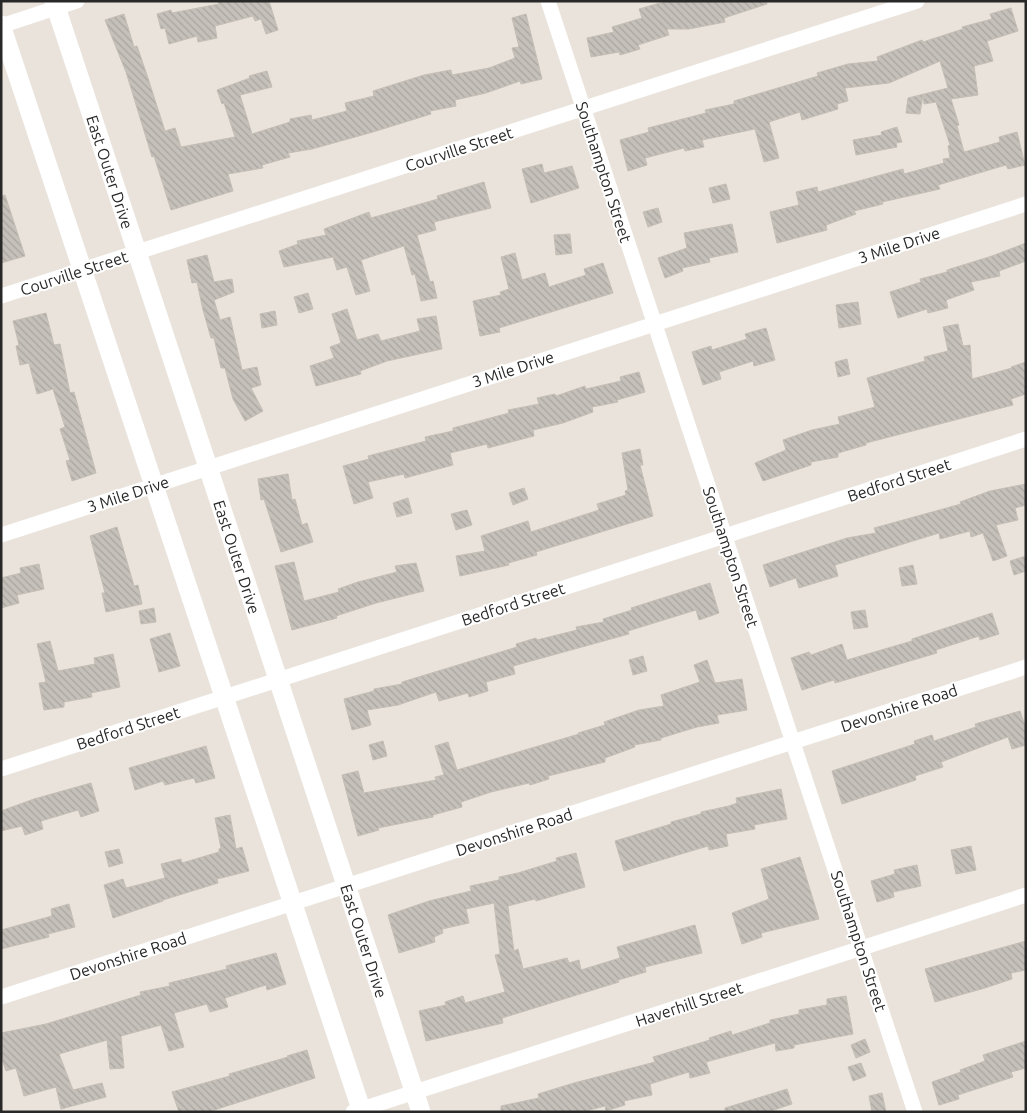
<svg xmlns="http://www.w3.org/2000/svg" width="1027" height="1113" font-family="Ubuntu,sans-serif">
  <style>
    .building { fill: url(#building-back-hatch); stroke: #c5beb5 }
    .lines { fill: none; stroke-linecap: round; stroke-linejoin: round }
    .minor { stroke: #fff; stroke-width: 15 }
    .tertiary { stroke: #fff; stroke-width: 19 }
    .labels { text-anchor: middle; stroke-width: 4; stroke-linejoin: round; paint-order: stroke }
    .street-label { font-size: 16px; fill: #282828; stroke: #fff }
  </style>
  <defs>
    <pattern id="building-back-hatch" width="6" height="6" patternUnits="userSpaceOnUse" patternTransform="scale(1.25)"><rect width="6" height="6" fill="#c5c0ba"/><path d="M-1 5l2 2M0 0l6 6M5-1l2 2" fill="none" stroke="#a9a5a0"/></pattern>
  </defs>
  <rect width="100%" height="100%" fill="#eae3db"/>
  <g class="building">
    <polygon points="218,1 269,1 278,30 266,34 261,19 255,21 253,16 215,26 217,38 198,42 197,36 169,44 165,28 161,29 157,14 171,10 172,13 219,4"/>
    <polygon points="667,1 766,1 767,4 724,18 725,22 689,29 667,29 669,35 638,45 640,49 620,55 619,52 591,57 587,38 614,32 612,27 642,18 639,9"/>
    <polygon points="1011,8 1018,31 987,41 993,61 974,66 978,95 951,99 959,125 957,126 964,152 1000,142 999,137 1017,132 1025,165 1008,169 1006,165 938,185 940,189 882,202 883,204 854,211 856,214 826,225 827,230 777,243 770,212 799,205 796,192 817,187 818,192 903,169 904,174 944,163 943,159 950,158 948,146 950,145 936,102 924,104 923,95 920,114 906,113 908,98 948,88 940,61 889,83 845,88 848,101 837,104 838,109 802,120 800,112 769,122 779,158 764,162 755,129 702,140 704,147 685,151 684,148 645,158 647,165 628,171 620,140 649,132 648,128 706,113 705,110 734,104 734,101 818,76 817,73 848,64 878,61 877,57 922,40 923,42 963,29 962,27 992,19 990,14"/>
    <polygon points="124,14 134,47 137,46 147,75 165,131 175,128 181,147 235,137 224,103 222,104 217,90 250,78 249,76 267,71 272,87 240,95 252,134 290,122 290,119 311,115 312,120 347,111 345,103 374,96 373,91 424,75 451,70 452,75 489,68 515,58 512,48 519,47 512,18 526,14 542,79 521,84 520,81 486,93 455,100 456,106 430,111 431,114 373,132 312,149 288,153 290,157 262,165 263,168 228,174 233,191 171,210 154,156 152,157 126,72 105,20"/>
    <polygon points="897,127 902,142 896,143 897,147 856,155 853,140 882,135 881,132"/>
    <polygon points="542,164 544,173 572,166 579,188 531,203 522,169"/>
    <polygon points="484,182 491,208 434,222 436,230 417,235 430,282 433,281 437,298 421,301 415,274 412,275 404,246 361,260 370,291 356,295 347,267 337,270 333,257 284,267 279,251 298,244 297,241 326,235 324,229 369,212 371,218 438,199 437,196"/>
    <polygon points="726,184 730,199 713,203 709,188"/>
    <polygon points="5,195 25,256 1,263 1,196"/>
    <polygon points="658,208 662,222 648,227 643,212"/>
    <polygon points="732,224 738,252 709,258 710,262 682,268 683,271 665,278 658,258 687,248 684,233"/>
    <polygon points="570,234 572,253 556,255 554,235"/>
    <polygon points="1026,243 1026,261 999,271 1000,276 971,282 974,290 946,300 948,308 928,313 927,309 898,318 890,292 921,282 920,279 947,272 947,270 992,256"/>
    <polygon points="515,253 522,280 545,273 549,287 586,275 584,269 603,263 613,293 499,328 500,332 480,336 473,301 501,295 500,292 509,289 501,257"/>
    <polygon points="207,255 214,282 232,279 234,292 214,300 220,320 230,317 242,370 257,367 261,385 251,388 263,411 245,421 233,399 225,368 221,368 214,338 211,338 203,310 197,282 192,283 187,260"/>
    <polygon points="308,293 313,309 299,313 294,297"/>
    <polygon points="858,302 861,324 839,328 836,305"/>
    <polygon points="347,309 357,340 378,334 381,341 420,331 417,319 436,316 442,349 387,361 360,371 361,374 316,386 310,366 334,358 330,347 341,343 332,314"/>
    <polygon points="275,311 277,325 262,328 260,314"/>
    <polygon points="46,313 54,345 60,344 70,393 74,392 96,473 72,481 66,461 70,460 60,429 65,427 53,389 37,394 29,363 20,365 16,346 19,345 13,321"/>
    <polygon points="958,324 963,346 970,345 972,379 1012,368 1011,367 1026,362 1026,394 1011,399 1013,405 866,443 866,445 838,453 838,457 811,462 811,465 763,481 755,463 786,450 783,440 812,430 840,424 838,417 875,407 867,378 925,361 924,357 948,351 943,327"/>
    <polygon points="766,328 775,360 754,366 753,361 719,372 721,379 703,385 692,352 711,346 712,350 747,339 745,334"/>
    <polygon points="847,359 850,374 838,377 835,362"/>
    <polygon points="639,372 645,392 617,400 618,402 592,407 593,412 563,423 533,430 534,436 488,448 487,444 450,453 453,465 405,478 404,474 368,482 373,498 354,504 343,466 369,459 368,456 426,441 425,437 453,431 453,428 509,413 508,410 539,404 537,398 555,394 556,396 585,386 586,389 621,381 620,377"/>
    <polygon points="640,449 643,465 640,465 653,516 536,552 537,555 508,563 509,565 460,576 456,556 485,551 481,536 528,521 531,532 599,510 597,504 626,495 625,491 628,490 622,453"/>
    <polygon points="288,474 292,500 295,499 302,525 307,523 313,542 281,552 264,499 261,500 258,479"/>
    <polygon points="1026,484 1026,505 1015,508 1018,520 996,525 1007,556 993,561 983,533 971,537 970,531 940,539 939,533 835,565 838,576 799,588 796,578 770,587 763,565 847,538 876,533 874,528 961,504 960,502 990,491"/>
    <polygon points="524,488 528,499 513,505 509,493"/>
    <polygon points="408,498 412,513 397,517 393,503"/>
    <polygon points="467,510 472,525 456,530 451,514"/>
    <polygon points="117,527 134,586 138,585 142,604 106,612 102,593 105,593 90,536"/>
    <polygon points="1026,556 1026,571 1014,575 1010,561"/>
    <polygon points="294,562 304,601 339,592 338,589 358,582 397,572 395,566 416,563 424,591 376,603 336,616 337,618 292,630 275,566"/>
    <polygon points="39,564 44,589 17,595 19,603 1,608 1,578 21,573 20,568"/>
    <polygon points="913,565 917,584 902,586 899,568"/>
    <polygon points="710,583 719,613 699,620 696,610 628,631 629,634 513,666 515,674 486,682 488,691 469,697 468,693 439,701 436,692 398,705 367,710 371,725 352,730 344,699 374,691 374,689 402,684 402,682 517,647 516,644 536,638 537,640 577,630 576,627 604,622 603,619 632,610 631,608"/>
    <polygon points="154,608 156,622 141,624 139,611"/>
    <polygon points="865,610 868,627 854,629 851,612"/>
    <polygon points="992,613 999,634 980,640 979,636 936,650 937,653 835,683 834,680 802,690 791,658 809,652 811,655 842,644 847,660 912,641 912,639"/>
    <polygon points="170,633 180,666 159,672 150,639"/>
    <polygon points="50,641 58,671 95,664 94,658 113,654 120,687 91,693 92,697 64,702 64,707 44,710 39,683 46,682 37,644"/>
    <polygon points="643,656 647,671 633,675 629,660"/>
    <polygon points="707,660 715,683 742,679 747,710 717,715 719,723 697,727 661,738 661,740 634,745 635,747 605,758 605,762 548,776 549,779 530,785 529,783 491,792 461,802 462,807 433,815 433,817 378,828 379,830 358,836 342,775 358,771 364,793 436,780 435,777 444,775 435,746 448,742 457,770 579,734 578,733 605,725 604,722 639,710 664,706 661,695 700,682 694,665"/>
    <polygon points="1020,711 1026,728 1026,745 1012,749 1008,737 941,762 943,767 915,776 916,780 842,804 832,771 915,744 914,741 932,735 934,741 976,727 975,724"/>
    <polygon points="383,741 387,756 373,760 369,745"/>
    <polygon points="206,746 215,778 196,783 194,778 165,785 163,781 135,790 129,768"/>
    <polygon points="91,783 99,811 81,817 78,810 41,821 43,829 25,835 22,826 1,831 1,811 34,799"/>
    <polygon points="781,789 787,819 754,825 755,829 726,834 728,846 709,850 708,846 624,871 615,841 671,824 671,822 701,814 701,812 729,806 737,803 736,798"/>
    <polygon points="230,815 236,849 242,847 249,871 217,879 218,883 163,900 163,901 113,918 104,885 123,879 126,888 165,878 161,864 181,859 182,863 219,852 219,849 221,848 215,818"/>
    <polygon points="971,846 976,870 956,874 951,850"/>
    <polygon points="119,849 123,863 109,867 105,852"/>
    <polygon points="576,853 585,887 536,901 535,899 508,906 514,951 518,949 523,969 567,958 569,963 579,960 581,970 620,958 617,947 695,925 702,953 645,967 646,972 618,980 619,982 502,1018 503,1023 426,1041 419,1011 446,1005 445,1002 463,996 465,1003 505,992 495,955 500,954 494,903 466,909 469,923 442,929 443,933 434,937 435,942 399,953 388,915 429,901 471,891 470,886 499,880 499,877 518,873 557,861 556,858"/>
    <polygon points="800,857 819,919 761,933 762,937 742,944 732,913 769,899 761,869"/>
    <polygon points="917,865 921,886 893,892 894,897 877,902 871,881 895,874 894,870"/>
    <polygon points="69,904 75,927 48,934 49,937 1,949 1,930 52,916 51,909"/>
    <polygon points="1026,941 1026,970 1011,973 1012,979 985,988 935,1002 925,969"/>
    <polygon points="276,953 286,984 267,990 266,985 225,998 228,1007 210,1012 207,1004 174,1013 184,1047 169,1051 161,1025 121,1036 124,1068 110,1069 107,1040 59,1054 73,1090 102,1083 106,1097 61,1109 56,1087 24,1096 16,1068 6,1071 1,1056 1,1033 46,1024 141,995 140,992 170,986 169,983 227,969 226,966"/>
    <polygon points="846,996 853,1034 794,1045 794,1048 776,1051 775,1043 706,1062 710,1073 690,1078 689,1072 650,1084 652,1095 624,1101 625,1105 606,1111 605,1106 582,1112 501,1112 501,1106 539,1098 538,1094 574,1083 655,1062 653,1057 710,1040 709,1038 731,1031 732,1035 770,1023 770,1020 799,1014 799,1010 827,1005 827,999"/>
    <polygon points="865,1039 870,1052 856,1058 851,1045"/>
    <polygon points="1026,1041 1026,1068 1011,1072 1013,1077 958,1095 959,1099 939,1105 932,1082 961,1072 960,1070 985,1061 983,1055"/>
    <polygon points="307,1050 315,1078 208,1112 179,1112 172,1092 230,1076 229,1074 288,1057 287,1056"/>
    <polygon points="861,1063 866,1076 853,1081 848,1067"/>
    <polygon points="787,1089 792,1104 768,1112 725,1112 725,1108"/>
    <polygon points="882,1093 886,1112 872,1112 869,1096"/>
  </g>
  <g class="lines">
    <g class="minor">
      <polyline points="548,1 915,1112"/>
      <polyline points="1,26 77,1"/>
      <polyline points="1,296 917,1"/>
      <polyline points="1,535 1026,204"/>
      <polyline points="1,769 1026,439"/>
      <polyline points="1,997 1026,667"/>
      <polyline points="353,1112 1026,895"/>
    </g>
    <g class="tertiary">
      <polyline points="54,1 421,1112"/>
      <polyline points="1,25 362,1112"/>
    </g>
  </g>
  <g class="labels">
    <g class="street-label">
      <text transform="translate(459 149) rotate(-18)" y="6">Courville Street</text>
      <text transform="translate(110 172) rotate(72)" y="6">East Outer Drive</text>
      <text transform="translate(604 172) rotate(72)" y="6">Southampton Street</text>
      <text transform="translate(899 245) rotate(-18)" y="6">3 Mile Drive</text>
      <text transform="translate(74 273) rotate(-18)" y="6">Courville Street</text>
      <text transform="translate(513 369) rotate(-18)" y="6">3 Mile Drive</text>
      <text transform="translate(899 480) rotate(-18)" y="6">Bedford Street</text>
      <text transform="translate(128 494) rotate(-18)" y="6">3 Mile Drive</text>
      <text transform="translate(237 557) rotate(72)" y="6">East Outer Drive</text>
      <text transform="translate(731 557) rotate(72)" y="6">Southampton Street</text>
      <text transform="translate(513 604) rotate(-18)" y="6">Bedford Street</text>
      <text transform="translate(899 708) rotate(-18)" y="6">Devonshire Road</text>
      <text transform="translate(128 728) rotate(-18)" y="6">Bedford Street</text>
      <text transform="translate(514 832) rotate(-18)" y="6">Devonshire Road</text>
      <text transform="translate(364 941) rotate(72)" y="6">East Outer Drive</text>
      <text transform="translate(859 941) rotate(72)" y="6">Southampton Street</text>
      <text transform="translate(128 956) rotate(-18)" y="6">Devonshire Road</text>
      <text transform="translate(689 1004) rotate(-18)" y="6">Haverhill Street</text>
    </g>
  </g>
  <rect width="1027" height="1113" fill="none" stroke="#282828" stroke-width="5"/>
</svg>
